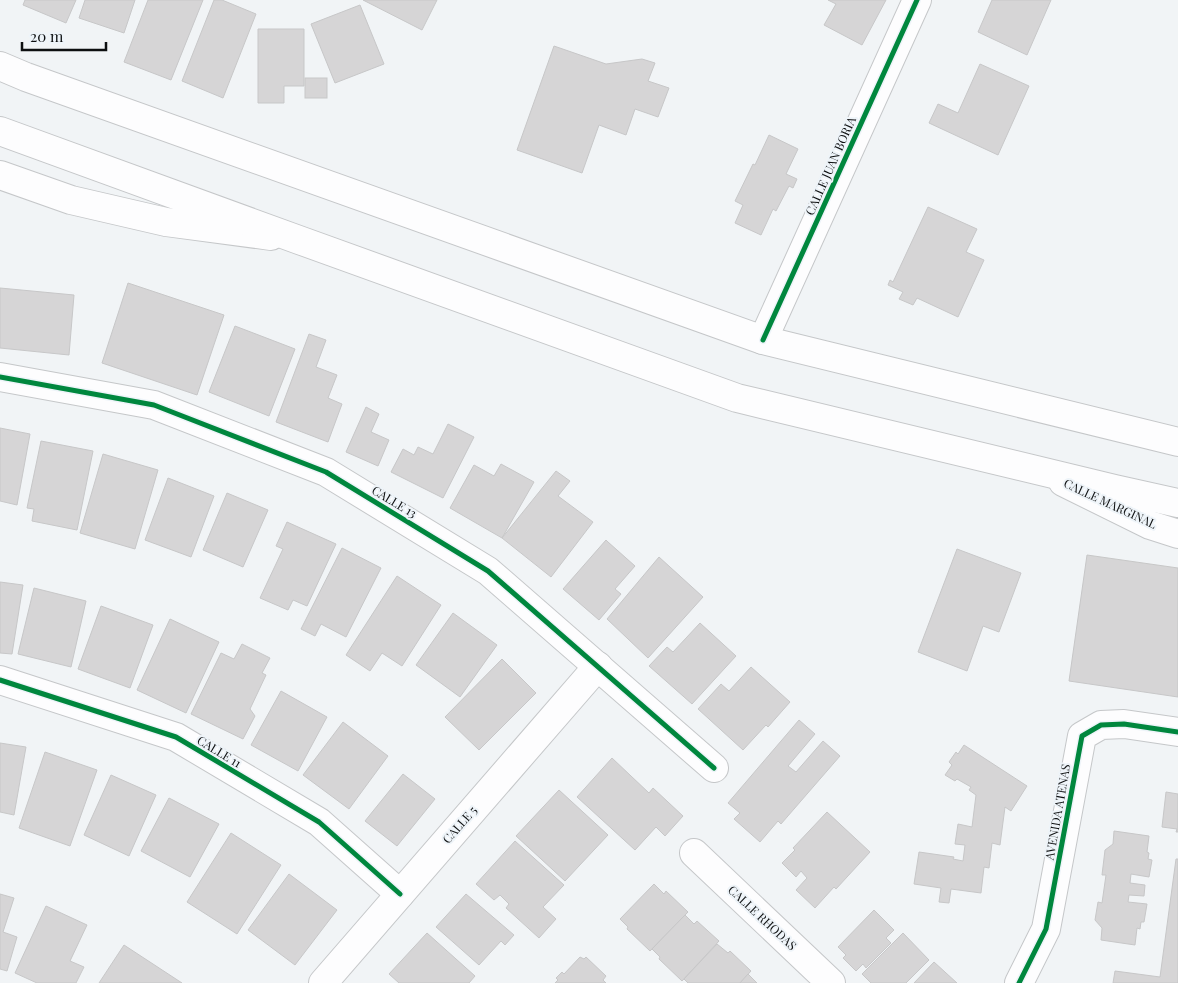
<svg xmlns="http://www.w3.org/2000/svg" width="1178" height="983" font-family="'Playfair Display',serif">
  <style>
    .building { fill: #d6d5d6; stroke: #c7c7c8 }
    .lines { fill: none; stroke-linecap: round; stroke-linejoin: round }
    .minor-casing { stroke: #c5c7c9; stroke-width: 30 }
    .primary-casing { stroke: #c5c7c9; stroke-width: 30 }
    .minor { stroke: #fdfdfe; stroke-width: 28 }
    .primary { stroke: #fdfdfe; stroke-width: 28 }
    .cycleway-casing { stroke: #eef4f9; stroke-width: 8 }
    .cycleway { stroke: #00873e; stroke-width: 5 }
    .labels { text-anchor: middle; stroke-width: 4; stroke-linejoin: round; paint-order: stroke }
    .street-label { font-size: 12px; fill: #0d0f10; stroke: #eef4f9 }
  </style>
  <rect width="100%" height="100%" fill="#f1f4f6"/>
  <g class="building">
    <polygon points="25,0 76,0 66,23 23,5"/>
    <polygon points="85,0 135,0 124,33 79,18"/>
    <polygon points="148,0 203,0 171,80 124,62"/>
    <polygon points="214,0 222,0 256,14 223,98 182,81"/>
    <polygon points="363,0 437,0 422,30"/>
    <polygon points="828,0 886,0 862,45 824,25 836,4"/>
    <polygon points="992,0 1051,0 1027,55 978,32"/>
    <polygon points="360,5 384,64 335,83 311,24"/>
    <polygon points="258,29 304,29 304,86 284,86 284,103 258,103"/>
    <polygon points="554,46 606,64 642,59 655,63 648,81 669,88 658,117 635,109 626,135 599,125 582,173 517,150"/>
    <polygon points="980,64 1029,86 998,155 929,123 938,104 958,113"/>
    <rect x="305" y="78" width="22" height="20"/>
    <polygon points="769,135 798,149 786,174 797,179 793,188 789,186 776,211 773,209 761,235 735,223 743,205 735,201 753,164 755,165"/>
    <polygon points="928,207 977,229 966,252 984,260 958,317 917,298 913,305 899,299 903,292 888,285 890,280 893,282"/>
    <polygon points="128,283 224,315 197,395 102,363"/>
    <polygon points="0,288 74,295 69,355 0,348"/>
    <polygon points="235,326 295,349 269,416 209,392"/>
    <polygon points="309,334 326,340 316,367 337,375 328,398 342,404 328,442 276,422"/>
    <polygon points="366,407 379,414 371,432 389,440 378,466 346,452"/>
    <polygon points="448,424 474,437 443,498 391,472 403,449 414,455 418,447 433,454"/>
    <polygon points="0,428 30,434 17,505 0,501"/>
    <polygon points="41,441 93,451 77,530 32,521 34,509 27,508"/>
    <polygon points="103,454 158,470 135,549 80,533"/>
    <polygon points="501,464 534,482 502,538 450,508 474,465 494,476"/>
    <polygon points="556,471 570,481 558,496 593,522 551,577 502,538"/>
    <polygon points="168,478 214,496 191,557 145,540"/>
    <polygon points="227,493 268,510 243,567 203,550"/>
    <polygon points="287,522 336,544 307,606 293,600 288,610 260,598 283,549 276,546"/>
    <polygon points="606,540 608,542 635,566 615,589 621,594 599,620 563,589"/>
    <polygon points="342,548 381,568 346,637 321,624 315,636 301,629"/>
    <polygon points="957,549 1021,573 999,632 983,626 967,671 918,652"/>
    <polygon points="1087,555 1178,568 1178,697 1069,681"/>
    <polygon points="659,557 703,597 648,658 607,619"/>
    <polygon points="397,576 441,605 402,666 382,653 370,671 346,655"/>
    <polygon points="0,582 23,585 12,654 0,653"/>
    <polygon points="34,588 86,601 71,667 18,654"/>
    <polygon points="101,606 153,625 130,688 78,669"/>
    <polygon points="453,613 497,645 460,697 416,665"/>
    <polygon points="170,619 219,642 186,713 137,690"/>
    <polygon points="700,623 736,656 692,704 649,666 667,647 673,652"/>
    <polygon points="242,644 270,658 262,673 266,675 250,709 255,716 243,739 191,714 221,653 234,659"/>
    <polygon points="502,659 536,693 479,750 445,717"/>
    <polygon points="751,667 790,702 768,727 766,725 743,750 698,709 721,684 729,691"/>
    <polygon points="281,691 327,717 298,771 251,745"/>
    <polygon points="799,720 815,734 788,766 796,772 823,741 840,756 781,824 778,821 760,842 734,819 740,813 728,803"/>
    <polygon points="343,722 388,756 349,809 303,775"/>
    <polygon points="0,743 26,747 14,815 0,812"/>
    <polygon points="964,745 1027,786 1011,811 1005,807 1000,845 992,843 989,868 984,867 981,893 951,889 949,903 939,902 941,888 914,884 919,852 954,857 953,859 963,861 965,845 955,844 958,824 972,827 976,795 969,790 971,787 957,779 955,781 945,775 952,765 949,762 956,752 958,754"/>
    <polygon points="45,752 97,770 70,846 19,828"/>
    <polygon points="612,758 649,793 653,788 683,816 665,836 656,827 635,850 577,797"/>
    <polygon points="403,774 435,799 397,846 365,821"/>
    <polygon points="111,775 156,795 129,856 84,835"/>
    <polygon points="559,790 608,835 565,881 516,836"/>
    <polygon points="1166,792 1178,794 1178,832 1176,832 1177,829 1162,827"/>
    <polygon points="169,798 219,824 190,877 141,851"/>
    <polygon points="827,812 870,852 836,889 834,887 815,908 796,890 807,878 801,871 796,877 782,863 795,850 793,848"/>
    <polygon points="1114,831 1149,836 1147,852 1149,853 1148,859 1152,860 1149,877 1131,874 1130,883 1145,885 1144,896 1129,895 1128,902 1147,904 1144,922 1141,922 1140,929 1137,928 1135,945 1101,940 1102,928 1095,920 1098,902 1102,903 1106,875 1102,875 1105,850 1113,844"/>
    <polygon points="231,833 281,865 237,934 187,902"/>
    <polygon points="515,841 564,885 543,907 556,919 539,938 506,908 509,904 500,895 494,900 476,884"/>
    <polygon points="1176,859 1178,859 1178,983 1113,983 1115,971 1160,977"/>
    <polygon points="289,874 337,910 295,965 248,930"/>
    <polygon points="654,884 664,894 666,891 688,912 650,951 627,929 628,927 620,919"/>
    <polygon points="0,894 14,898 3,932 17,937 7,971 0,969"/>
    <polygon points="466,894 514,935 505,945 501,941 479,965 436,927"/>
    <polygon points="46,906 87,925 70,961 84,967 76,983 37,983 15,973"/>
    <polygon points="874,910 894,930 886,938 891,943 866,968 863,964 856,971 843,958 846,955 838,947"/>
    <polygon points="685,915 694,924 697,921 719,941 682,981 659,959 660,957 652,949"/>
    <polygon points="427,933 475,976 469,983 399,983 389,974"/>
    <polygon points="903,933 929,960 906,983 871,983 862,974"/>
    <polygon points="717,944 728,953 730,951 751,971 740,983 688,983 684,979"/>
    <polygon points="124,945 182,983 99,983"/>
    <polygon points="580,957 584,959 586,957 606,976 603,980 606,983 555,983 558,980 556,978 562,972 564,974"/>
    <polygon points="934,962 957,983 914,983"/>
    <polygon points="748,974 757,983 740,983"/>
  </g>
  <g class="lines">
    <defs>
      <g id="minor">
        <polyline points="0,175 71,200 166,222 271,236"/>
        <polyline points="763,340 917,0"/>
        <polyline points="0,377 154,405 326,472 488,571 714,768"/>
        <polyline points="1063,482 1150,525 1178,534"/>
        <polyline points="0,680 176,737 319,822 400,894"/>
        <polyline points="694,853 831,983"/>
        <polyline points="323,983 598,666"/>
        <polyline points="1019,983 1046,929 1082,736 1101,725 1124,724 1178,732"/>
      </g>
      <g id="primary">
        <polyline points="0,66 26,77 763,340 1178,442"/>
        <polyline points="0,131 299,240 737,398 1115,489 1178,503"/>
      </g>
    </defs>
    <use href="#minor" class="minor-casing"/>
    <use href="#primary" class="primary-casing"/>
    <use href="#minor" class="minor"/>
    <use href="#primary" class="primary"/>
    <defs>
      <g id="cycleway">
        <polyline points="763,340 917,0"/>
        <polyline points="0,377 154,405 326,472 488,571 714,768"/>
        <polyline points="0,680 176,737 319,822 400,894"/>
        <polyline points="1019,983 1046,929 1082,736 1101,725 1124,724 1178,732"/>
      </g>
    </defs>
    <use href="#cycleway" class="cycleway-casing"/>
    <use href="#cycleway" class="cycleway"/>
  </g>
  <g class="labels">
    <g class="street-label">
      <text transform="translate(831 166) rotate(-66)" y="4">CALLE JUAN BORIA</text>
      <text transform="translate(394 502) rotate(31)" y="4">CALLE 13</text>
      <text transform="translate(1110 504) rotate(25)" y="4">CALLE MARGINAL</text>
      <text transform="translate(219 752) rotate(31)" y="4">CALLE 11</text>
      <text transform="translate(1058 812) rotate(-80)" y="4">AVENIDA ATENAS</text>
      <text transform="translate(460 825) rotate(-49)" y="4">CALLE 5</text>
      <text transform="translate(762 918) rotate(43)" y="4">CALLE RHODAS</text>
    </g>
  </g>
  <path d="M22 42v8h84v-8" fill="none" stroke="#0d0f10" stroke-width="2.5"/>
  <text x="30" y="42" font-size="15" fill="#0d0f10" stroke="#eef4f9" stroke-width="4" paint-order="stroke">20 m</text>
</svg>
